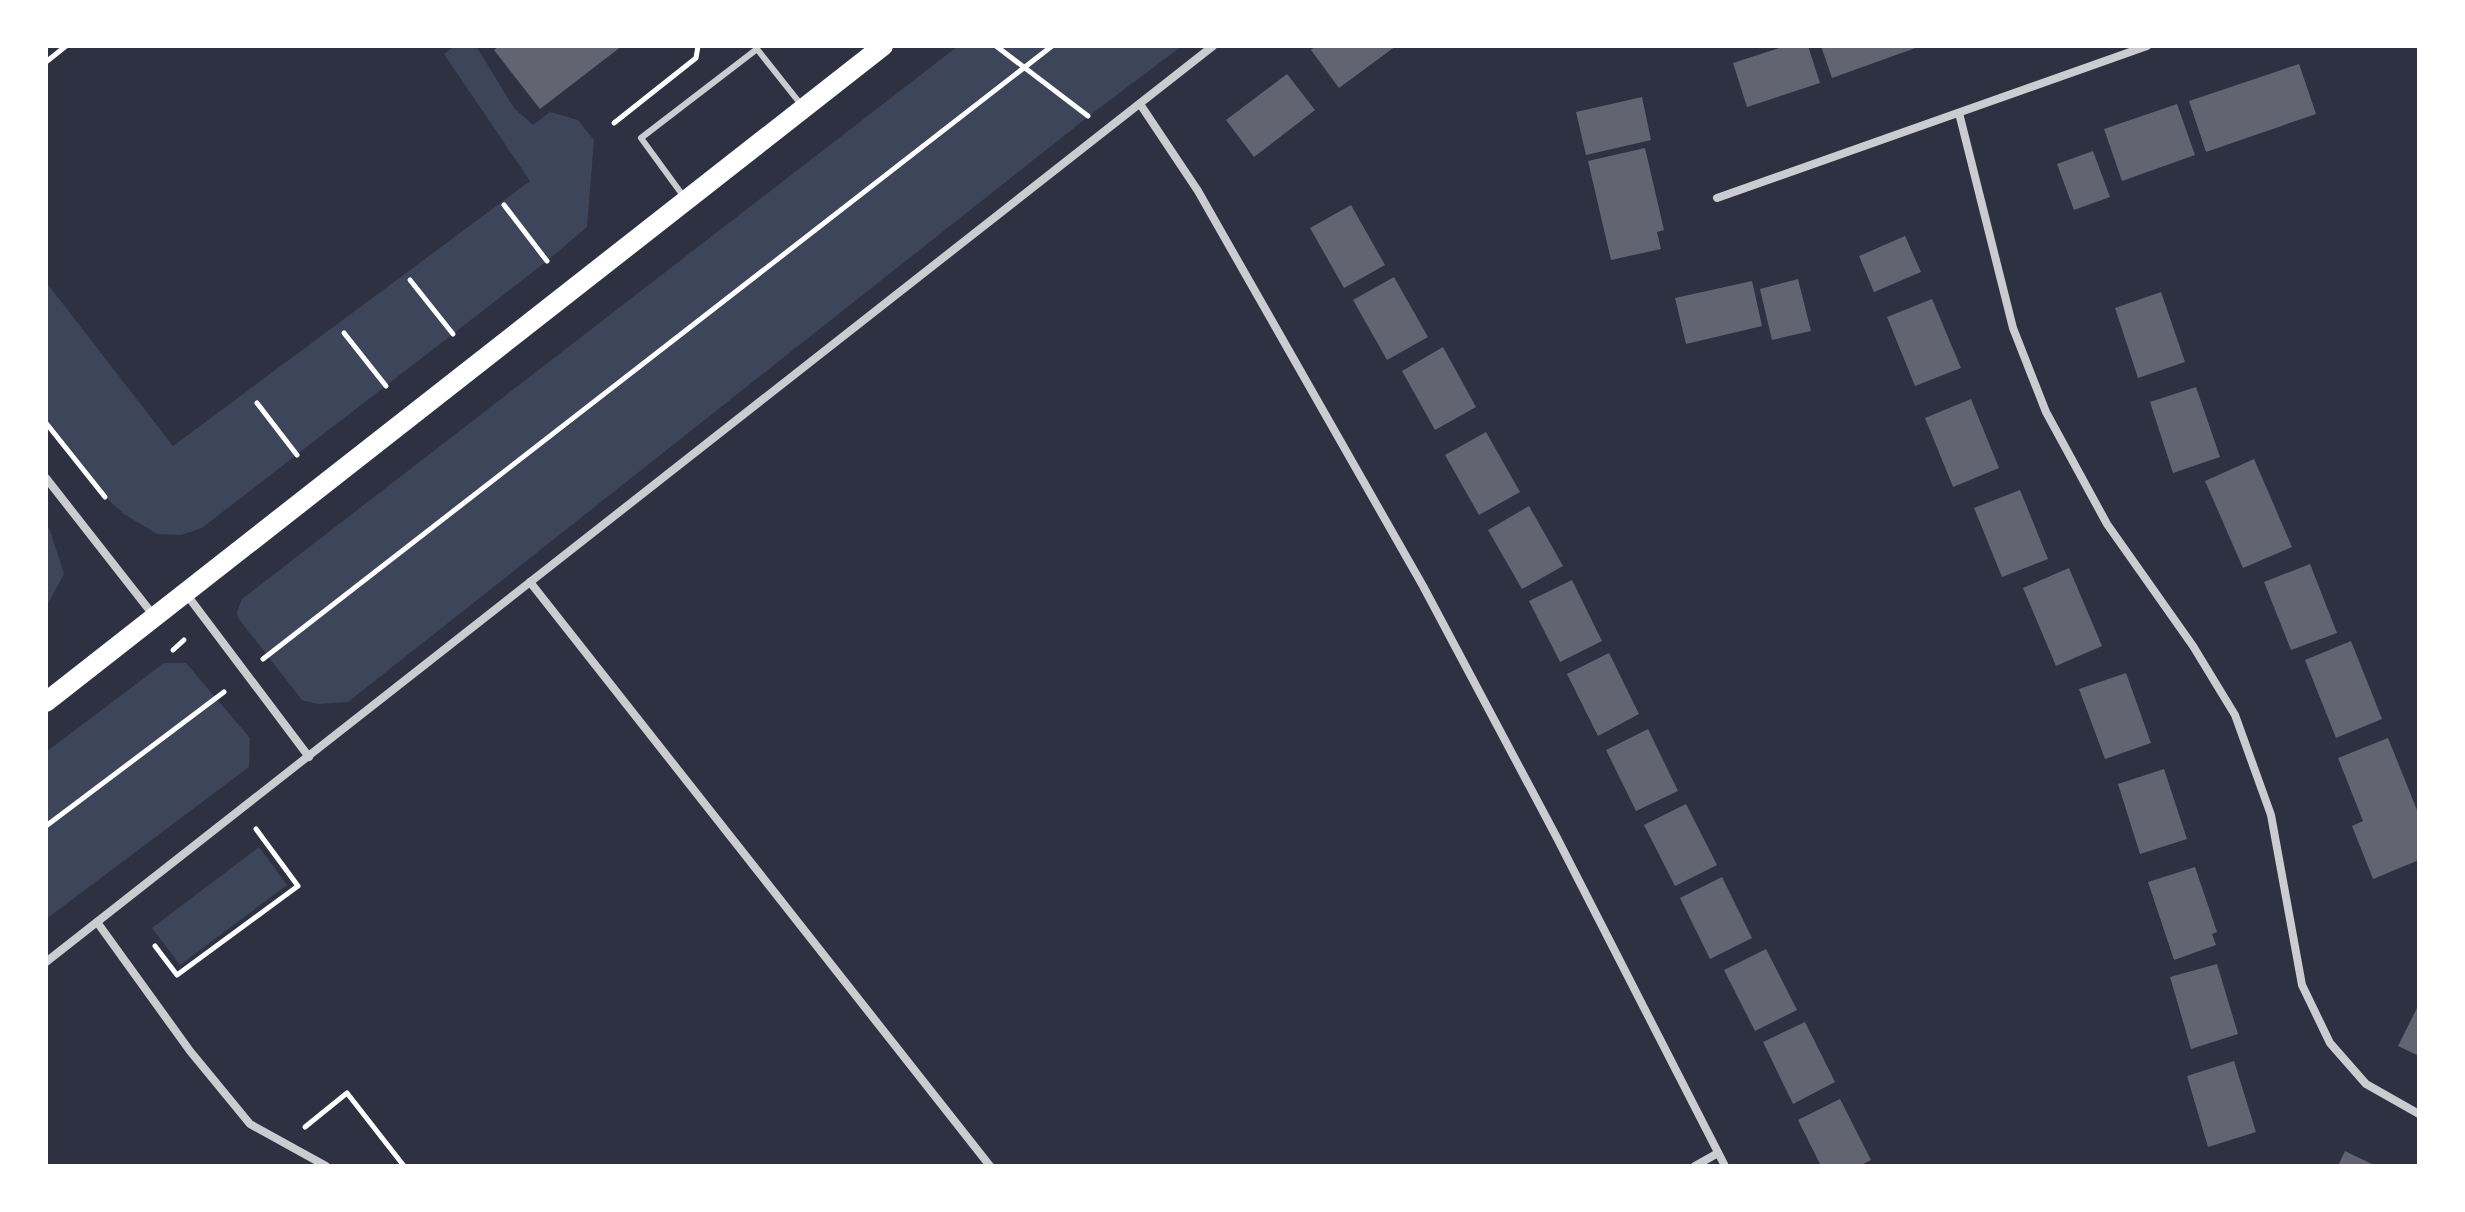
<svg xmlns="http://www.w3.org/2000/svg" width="2465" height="1212" font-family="'PT Sans Narrow',sans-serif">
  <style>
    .green { fill: #3c4559 }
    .building { fill: #626471 }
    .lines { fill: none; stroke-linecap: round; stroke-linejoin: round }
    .path { stroke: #fff; stroke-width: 5 }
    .service { stroke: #caccd0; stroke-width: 6 }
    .minor { stroke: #caccd0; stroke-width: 8 }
    .primary { stroke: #fff; stroke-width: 20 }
  </style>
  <rect width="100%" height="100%" fill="#2d3142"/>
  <g class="green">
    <polygon points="455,46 476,46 514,108 533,125 550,112 578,120 594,140 587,227 547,261 202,528 181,535 157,534 124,514 105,497 46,423 46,282 173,446 530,181 444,54"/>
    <polygon points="958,46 1182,46 1089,116 348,702 318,704 302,700 238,618 237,612 242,599"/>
    <polygon points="46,524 50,530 64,574 46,607"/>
    <polygon points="164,663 186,663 250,738 249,767 46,919 46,752"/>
    <polygon points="259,847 287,885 180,965 152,928"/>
  </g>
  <g class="building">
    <polygon points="499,46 622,46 540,109 494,50"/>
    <polygon points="1316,46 1396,46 1339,88 1311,50"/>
    <polygon points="1785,46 1808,46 1820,83 1747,107 1733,63"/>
    <polygon points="1821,46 1921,46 1832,78"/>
    <polygon points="2299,64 2316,114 2206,152 2189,101"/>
    <polygon points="1287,74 1315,110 1254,157 1226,120"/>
    <polygon points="1642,97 1651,140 1586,155 1576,112"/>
    <polygon points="2177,104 2195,155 2122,181 2104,129"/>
    <polygon points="1645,148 1664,230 1657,232 1661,249 1611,260 1588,161"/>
    <polygon points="2093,151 2110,197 2074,210 2057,164"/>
    <polygon points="1351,205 1385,265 1344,288 1310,228"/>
    <polygon points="1905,236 1921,272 1874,292 1859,256"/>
    <polygon points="1394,277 1428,337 1387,360 1353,300"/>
    <polygon points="1798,279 1811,331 1772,340 1760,289"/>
    <polygon points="1752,281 1762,326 1686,344 1675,298"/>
    <polygon points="2161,292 2185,362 2138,378 2115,308"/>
    <polygon points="1932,299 1961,368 1915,386 1887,317"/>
    <polygon points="1443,347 1476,407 1435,430 1402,371"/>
    <polygon points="2196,387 2220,457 2173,473 2150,402"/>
    <polygon points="1971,399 1999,468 1953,487 1925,418"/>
    <polygon points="1486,432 1520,492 1479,515 1445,455"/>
    <polygon points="2254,459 2292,547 2243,568 2205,481"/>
    <polygon points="2020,490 2048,559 2002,577 1974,508"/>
    <polygon points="1529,506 1563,566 1522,589 1488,530"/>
    <polygon points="2310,564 2337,633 2291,650 2264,582"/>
    <polygon points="2069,568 2102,646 2056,666 2023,588"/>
    <polygon points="1572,580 1602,641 1560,662 1529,601"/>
    <polygon points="2351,641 2382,719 2336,738 2305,660"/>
    <polygon points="1609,653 1639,714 1598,736 1567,674"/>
    <polygon points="2126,673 2151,743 2105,759 2079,689"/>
    <polygon points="1648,729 1678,791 1636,811 1606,750"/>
    <polygon points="2388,738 2419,815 2419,840 2417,841 2419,860 2373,879 2352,826 2363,821 2338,758"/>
    <polygon points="2164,769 2187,839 2140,854 2118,784"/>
    <polygon points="1686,804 1717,865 1675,886 1644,825"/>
    <polygon points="2195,867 2217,932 2212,934 2216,945 2174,960 2148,882"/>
    <polygon points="1722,877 1752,938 1710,959 1680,898"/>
    <polygon points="1766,949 1797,1010 1755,1031 1724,970"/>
    <polygon points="2217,964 2238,1034 2191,1049 2170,977"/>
    <polygon points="2419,1004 2419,1056 2398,1046"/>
    <polygon points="1805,1022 1835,1082 1793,1104 1763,1042"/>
    <polygon points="2234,1061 2256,1132 2208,1147 2187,1076"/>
    <polygon points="1840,1099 1871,1160 1859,1166 1821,1166 1798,1120"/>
    <polygon points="2345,1151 2376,1166 2338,1166"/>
  </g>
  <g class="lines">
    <g class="path">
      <polyline points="996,46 1088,116"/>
      <polyline points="46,62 66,46"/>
      <polyline points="614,123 696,58 698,46"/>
      <polyline points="504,205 547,261"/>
      <polyline points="410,280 453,334"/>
      <polyline points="344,333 386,386"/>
      <polyline points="257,403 297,455"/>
      <polyline points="46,423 105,497"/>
      <polyline points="173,650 184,640"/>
      <polyline points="263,659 1052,46"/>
      <polyline points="46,826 224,692"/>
      <polyline points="155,946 177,975 298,886 256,829"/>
      <polyline points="305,1127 347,1093 404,1166"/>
    </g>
    <polyline class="service" points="684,197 641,138 757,49 803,107"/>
    <g class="minor">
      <polyline points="1140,104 1198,191 1423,586 1556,836 1725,1166"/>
      <polyline points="1959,113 2013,328 2046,412 2107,524 2193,646 2235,715 2271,815 2302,985 2330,1043 2366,1084 2419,1114"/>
      <polyline points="1717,198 2147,46"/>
      <polyline points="46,478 154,616"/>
      <polyline points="530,582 990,1166"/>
      <polyline points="187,595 309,757"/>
      <polyline points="97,922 190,1051 250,1124 326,1166"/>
      <polyline points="46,962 1213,46"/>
      <polyline points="1695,1166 1718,1153"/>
    </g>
    <polyline class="primary" points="46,702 883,46"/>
  </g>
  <rect width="2465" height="1212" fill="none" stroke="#ffffff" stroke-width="96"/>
</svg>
